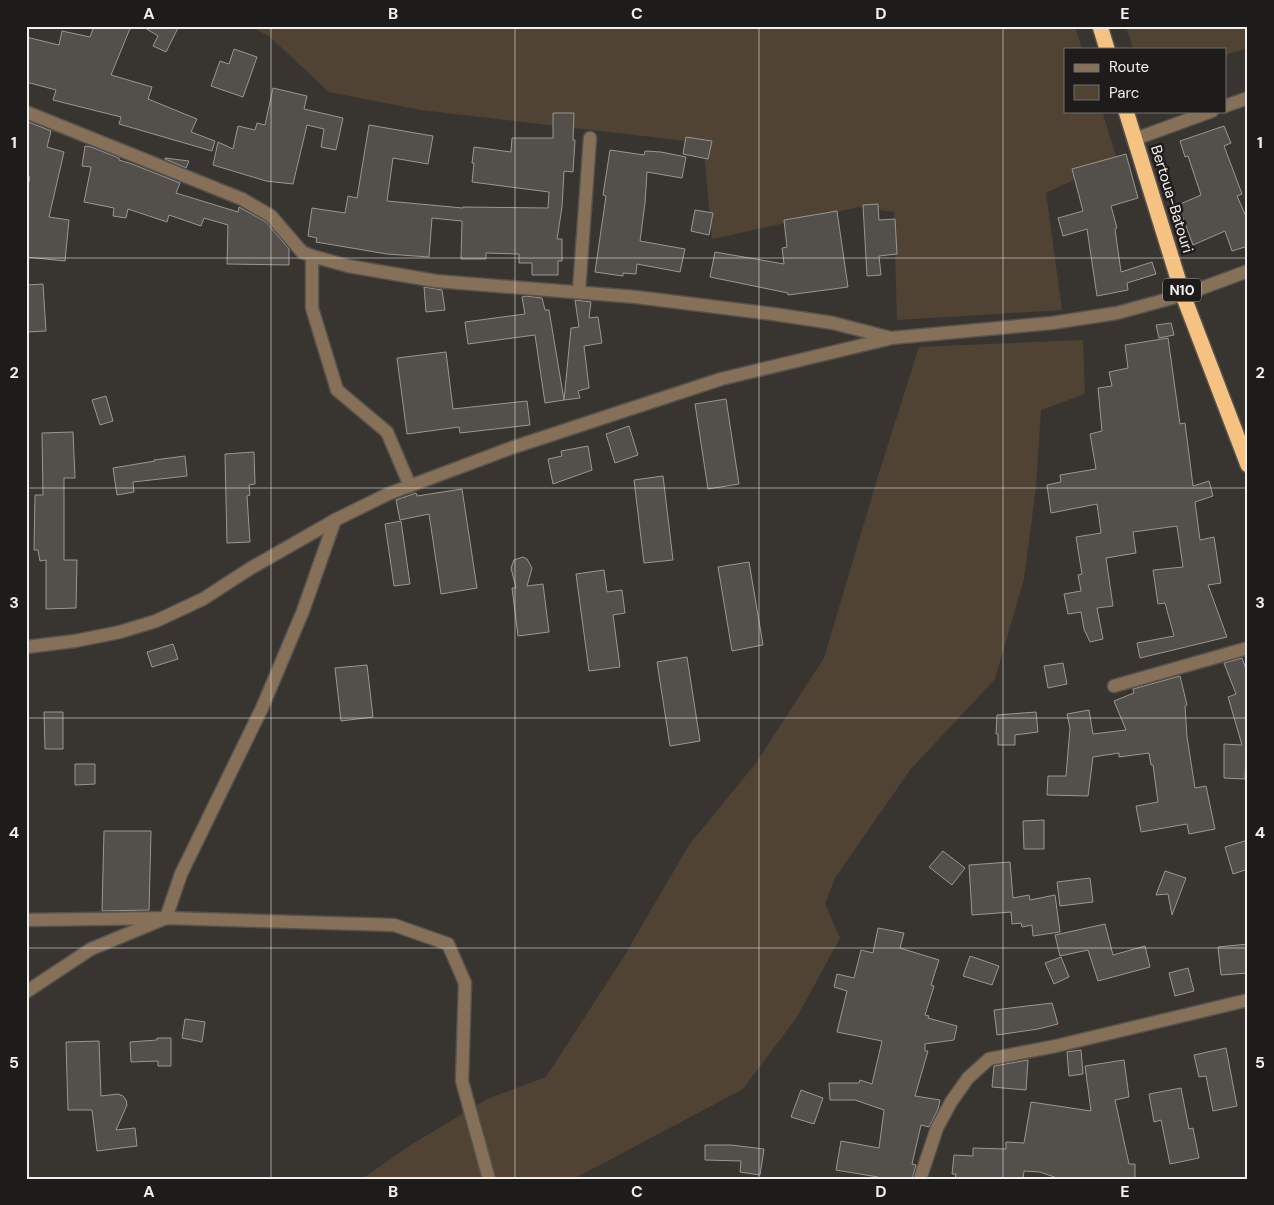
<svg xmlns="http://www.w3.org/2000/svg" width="1274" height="1205" font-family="'DM Sans',sans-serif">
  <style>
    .green { fill: #504333 }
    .building { fill: #53504c; stroke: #9a9692 }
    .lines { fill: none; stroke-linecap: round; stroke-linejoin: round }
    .minor-casing { stroke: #56534f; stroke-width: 15 }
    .highway-casing { stroke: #56534f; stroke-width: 18 }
    .minor { stroke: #867158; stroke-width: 12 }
    .highway { stroke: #f5c281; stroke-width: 15 }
    .grid { fill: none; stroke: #f2f0ee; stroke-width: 1; stroke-opacity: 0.55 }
    .labels { text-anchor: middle; stroke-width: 5; stroke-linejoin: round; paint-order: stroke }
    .shield { fill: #1e1c1b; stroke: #b2b0af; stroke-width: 1 }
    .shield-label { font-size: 14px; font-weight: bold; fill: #f2f0ee }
    .street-label { font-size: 15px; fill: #f2f0ee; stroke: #1e1c1b }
    .neatline { fill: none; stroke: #f2f0ee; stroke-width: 2 }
    .grid-label { font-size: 16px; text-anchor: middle; font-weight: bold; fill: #f2f0ee }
  </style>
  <rect width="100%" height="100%" fill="#383531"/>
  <g class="green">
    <polygon points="249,26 1075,26 1082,49 1065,49 1065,111 1102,111 1117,159 1046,193 1062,310 897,320 894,212 859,207 712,239 703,143 421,110 329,92 269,36"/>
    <polygon points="1126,26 1248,26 1248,48 1225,55 1225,49 1133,49"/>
    <polygon points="1083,340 1085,394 1041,410 1036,487 1024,579 995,679 910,770 835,878 825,904 840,938 797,1017 743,1089 583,1174 572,1179 362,1179 409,1146 487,1099 546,1077 623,958 689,845 756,763 824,658 879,473 919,347"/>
  </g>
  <g class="building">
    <polygon points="94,26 131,26 111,75 152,87 148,99 197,119 191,132 215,141 212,151 119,124 121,117 53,100 56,90 26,82 26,37 59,45 62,31 90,37"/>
    <polygon points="142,26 179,26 166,52 153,46 158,36"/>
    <polygon points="234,49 257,57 243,97 211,86 220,61 229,64"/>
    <polygon points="273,88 307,96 304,109 343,118 336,150 321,147 324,129 307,125 293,184 266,181 213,165 218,142 233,149 238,126 255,130 257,123 265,125"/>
    <polygon points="553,113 574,113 573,140 575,140 573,172 564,171 562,207 557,239 562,239 562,261 558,261 558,275 532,275 532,263 519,263 519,254 486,253 486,259 461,259 462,221 432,218 429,257 387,254 316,242 317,238 308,236 312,208 345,213 348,196 357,198 369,125 433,136 428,164 393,158 387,201 463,208 463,207 548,208 549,192 472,182 474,163 472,163 474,147 511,152 512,138 553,138"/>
    <polygon points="26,121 51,131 47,147 64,152 49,217 69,220 65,261 26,257 26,194 30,177 26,176"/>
    <polygon points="1224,126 1231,143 1224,146 1242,194 1237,196 1248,221 1248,246 1232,251 1225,231 1193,245 1178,205 1201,195 1188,156 1185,157 1180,141"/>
    <polygon points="686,137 712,141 708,159 683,154"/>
    <polygon points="85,146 91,147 119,158 119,160 132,164 180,183 176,193 238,212 239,207 266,222 289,249 289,265 227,264 228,225 204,218 201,226 169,215 167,222 128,209 126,218 113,216 114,208 84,202 91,167 82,166"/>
    <polygon points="610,150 644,155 645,151 661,152 686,157 682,178 647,172 645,203 640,241 685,249 680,272 637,264 636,274 623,273 623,276 595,272 606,196 603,195"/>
    <polygon points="1126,154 1138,198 1111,206 1117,228 1115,229 1121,272 1152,262 1156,274 1127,283 1128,290 1097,296 1087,229 1063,236 1058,218 1083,211 1072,169"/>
    <polygon points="165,158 189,161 186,168 165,159"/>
    <polygon points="878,204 879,220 895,219 897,254 879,256 881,275 867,276 863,205"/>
    <polygon points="695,210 713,213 709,235 691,231"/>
    <polygon points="837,211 848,287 788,295 788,293 710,277 715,252 784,264 782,248 787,247 784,220"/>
    <polygon points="43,284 46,331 26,332 26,285"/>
    <polygon points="424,287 442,290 445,310 426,312"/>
    <polygon points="526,296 542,298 545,310 549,310 564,400 545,403 535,335 468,344 465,322 525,314 522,297"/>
    <polygon points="575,300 591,302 589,318 598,317 602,343 584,346 589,388 578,391 580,398 564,400 571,328 579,327"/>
    <polygon points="1171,323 1174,335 1159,338 1156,325"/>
    <polygon points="1168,338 1180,424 1185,423 1193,486 1209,481 1213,496 1195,502 1200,540 1214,537 1221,583 1208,585 1227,637 1140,658 1137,643 1174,636 1165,603 1158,604 1153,570 1183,567 1177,526 1133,532 1136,553 1106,558 1113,606 1097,608 1103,639 1090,642 1084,629 1081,612 1068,614 1064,594 1081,591 1078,575 1082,574 1076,537 1101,533 1097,504 1051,513 1047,485 1061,482 1060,475 1096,469 1090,434 1102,431 1098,388 1112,386 1109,372 1128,368 1125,345"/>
    <polygon points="446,352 453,409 527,401 530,425 460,433 459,427 407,434 397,358"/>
    <polygon points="106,396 113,421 100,425 92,400"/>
    <polygon points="726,399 739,484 708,489 695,404"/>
    <polygon points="629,426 638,455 615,463 606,434"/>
    <polygon points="73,432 75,478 64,478 64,560 77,560 76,608 46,609 46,560 40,561 38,550 34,550 35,495 43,495 42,433"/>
    <polygon points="588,446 592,470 553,484 548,459 562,456 561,451"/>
    <polygon points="254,452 255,484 249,485 250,495 247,496 250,542 227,543 225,454"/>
    <polygon points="185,456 187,476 133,482 134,492 117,495 113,468 155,461 154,460"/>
    <polygon points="663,476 673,560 644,563 634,480"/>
    <polygon points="462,489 477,588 441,594 429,514 400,520 396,500 416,493 417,496"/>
    <polygon points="401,521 410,584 394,586 385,524"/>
    <polygon points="523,557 527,559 532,568 527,586 543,584 549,632 518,636 512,588 516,588 511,568 514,560"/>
    <polygon points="749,562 763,645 732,651 718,567"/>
    <polygon points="604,570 607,592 622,590 625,613 613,615 620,667 589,671 576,574"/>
    <polygon points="173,644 178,659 152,667 147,652"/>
    <polygon points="687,657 700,741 670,746 657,662"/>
    <polygon points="1242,658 1248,674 1248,750 1246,750 1245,779 1224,778 1224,744 1242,745 1228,697 1236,694 1224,663"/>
    <polygon points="1063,663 1067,684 1048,688 1044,666"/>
    <polygon points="367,665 373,717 341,721 335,668"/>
    <polygon points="1180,676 1187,705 1185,706 1187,737 1195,788 1206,786 1215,829 1189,834 1187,824 1141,832 1136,806 1158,802 1153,765 1151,765 1149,753 1119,757 1119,753 1093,757 1088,796 1047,795 1048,776 1066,776 1070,728 1067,714 1089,710 1093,734 1126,730 1114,701 1134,693 1133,689"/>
    <polygon points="44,712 63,712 63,749 45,749"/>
    <polygon points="1036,712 1038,732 1015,735 1015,745 998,745 998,734 996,734 997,715"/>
    <polygon points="75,764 95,764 95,784 75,785"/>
    <polygon points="1044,820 1044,849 1024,849 1023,821"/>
    <polygon points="104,831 151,831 149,910 102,911"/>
    <polygon points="1248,840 1248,869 1233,874 1225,847"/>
    <polygon points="943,851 965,868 952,885 929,867"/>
    <polygon points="1010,862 1013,898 1029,895 1030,900 1055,895 1060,932 1033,936 1032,925 1022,927 1021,923 1012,924 1011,912 972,915 969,865"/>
    <polygon points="1165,871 1186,878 1172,915 1168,894 1156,895"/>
    <polygon points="1090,878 1093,902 1060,906 1057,882"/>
    <polygon points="1105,924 1113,955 1145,946 1150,967 1098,981 1088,950 1060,956 1055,935"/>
    <polygon points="878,928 904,933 900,948 939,960 931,985 934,986 925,1015 929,1016 928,1018 957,1026 954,1040 925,1044 925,1051 928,1051 915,1096 940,1100 938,1109 929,1127 921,1125 912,1164 916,1165 912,1179 878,1179 878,1177 836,1170 841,1141 879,1148 884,1110 855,1100 830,1100 829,1083 859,1083 860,1080 872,1084 882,1041 837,1032 847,991 834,987 837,974 854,978 861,950 873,953"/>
    <polygon points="1248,944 1248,973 1221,975 1218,947"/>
    <polygon points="970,956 999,966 992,985 963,976"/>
    <polygon points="1061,957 1069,977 1054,984 1045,963"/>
    <polygon points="1188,968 1194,991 1175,996 1169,973"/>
    <polygon points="1052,1003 1058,1024 1038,1029 997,1035 994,1010"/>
    <polygon points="185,1019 205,1022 202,1042 182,1038"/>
    <polygon points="157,1038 171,1038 171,1066 158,1066 158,1061 131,1062 130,1042 157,1040"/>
    <polygon points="99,1041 101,1096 118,1094 123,1096 126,1100 127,1105 116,1130 135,1128 137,1146 97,1151 92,1110 68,1110 66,1042"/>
    <polygon points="1226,1048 1237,1106 1213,1111 1206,1076 1199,1077 1194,1055"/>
    <polygon points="1081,1050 1083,1074 1069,1076 1067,1052"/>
    <polygon points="1028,1060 1026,1090 992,1087 994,1066"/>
    <polygon points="1124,1060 1129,1097 1115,1100 1129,1164 1135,1164 1135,1179 1060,1179 1040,1172 1024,1171 1023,1179 955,1179 956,1174 952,1174 954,1155 973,1156 973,1148 1006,1149 1006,1142 1024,1143 1031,1102 1091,1111 1085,1066"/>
    <polygon points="1181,1088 1189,1129 1193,1128 1199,1158 1170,1164 1161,1120 1154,1122 1149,1094"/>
    <polygon points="801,1090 823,1098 814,1124 791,1117"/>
    <polygon points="705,1145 731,1145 764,1149 760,1175 740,1172 741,1161 705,1160"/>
  </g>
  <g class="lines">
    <defs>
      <g id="minor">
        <polyline points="1225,106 1248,98"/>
        <polyline points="26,112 242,199 271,216 302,252 312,256 348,266 436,281 636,297 773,314 833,323 891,338 1052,323 1117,313 1183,295 1248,271"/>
        <polyline points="1135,139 1212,111"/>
        <polyline points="312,256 312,308 337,390 387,432 410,486"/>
        <polyline points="579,291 590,138"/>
        <polyline points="26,647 75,641 120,632 156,621 203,599 251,568 335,520 388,494 511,448 721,379 888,339"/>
        <polyline points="1114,686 1248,648"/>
        <polyline points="26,920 166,918 394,925 448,944 465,983 462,1081 489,1179"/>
        <polyline points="26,992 91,949 166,918 181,874 262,708 303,611 335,520"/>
        <polyline points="920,1179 937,1128 951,1102 968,1078 989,1059 1056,1046 1248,1000"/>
      </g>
      <g id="highway">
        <polyline points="1100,26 1107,49"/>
        <polyline points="1126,111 1183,295 1248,465"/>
      </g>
    </defs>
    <use href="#minor" class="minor-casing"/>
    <use href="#highway" class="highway-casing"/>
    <use href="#minor" class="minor"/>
    <use href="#highway" class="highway"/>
  </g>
  <path class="grid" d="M271 26V1179M515 26V1179M759 26V1179M1003 26V1179M26 258H1248M26 488H1248M26 718H1248M26 948H1248"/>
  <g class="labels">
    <rect class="shield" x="1163" y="278.5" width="38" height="23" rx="4"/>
    <g class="shield-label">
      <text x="1182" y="295">N10</text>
    </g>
    <g class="street-label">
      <text transform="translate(1172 199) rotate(73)" y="5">Bertoua-Batouri</text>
    </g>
  </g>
  <rect width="1274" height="1205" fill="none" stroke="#1e1c1b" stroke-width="55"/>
  <rect x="1064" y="48" width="162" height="65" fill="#1e1c1b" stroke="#73716f"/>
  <rect x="1074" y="64" width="25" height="8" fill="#867158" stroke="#73716f"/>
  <text x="1109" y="72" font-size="15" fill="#f2f0ee">Route</text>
  <rect x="1074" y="85" width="25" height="15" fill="#504333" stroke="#73716f"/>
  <text x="1109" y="98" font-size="15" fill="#f2f0ee">Parc</text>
  <rect x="28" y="28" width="1218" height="1150" class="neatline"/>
  <g class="grid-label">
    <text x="149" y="19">A</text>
    <text x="393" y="19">B</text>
    <text x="637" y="19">C</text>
    <text x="881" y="19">D</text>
    <text x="1125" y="19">E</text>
    <text x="14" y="148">1</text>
    <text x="1260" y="148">1</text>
    <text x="14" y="378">2</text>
    <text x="1260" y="378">2</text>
    <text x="14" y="608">3</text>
    <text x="1260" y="608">3</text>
    <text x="14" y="838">4</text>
    <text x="1260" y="838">4</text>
    <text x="14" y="1068">5</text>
    <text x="1260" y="1068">5</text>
    <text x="149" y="1197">A</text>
    <text x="393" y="1197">B</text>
    <text x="637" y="1197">C</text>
    <text x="881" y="1197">D</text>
    <text x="1125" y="1197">E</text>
  </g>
</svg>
